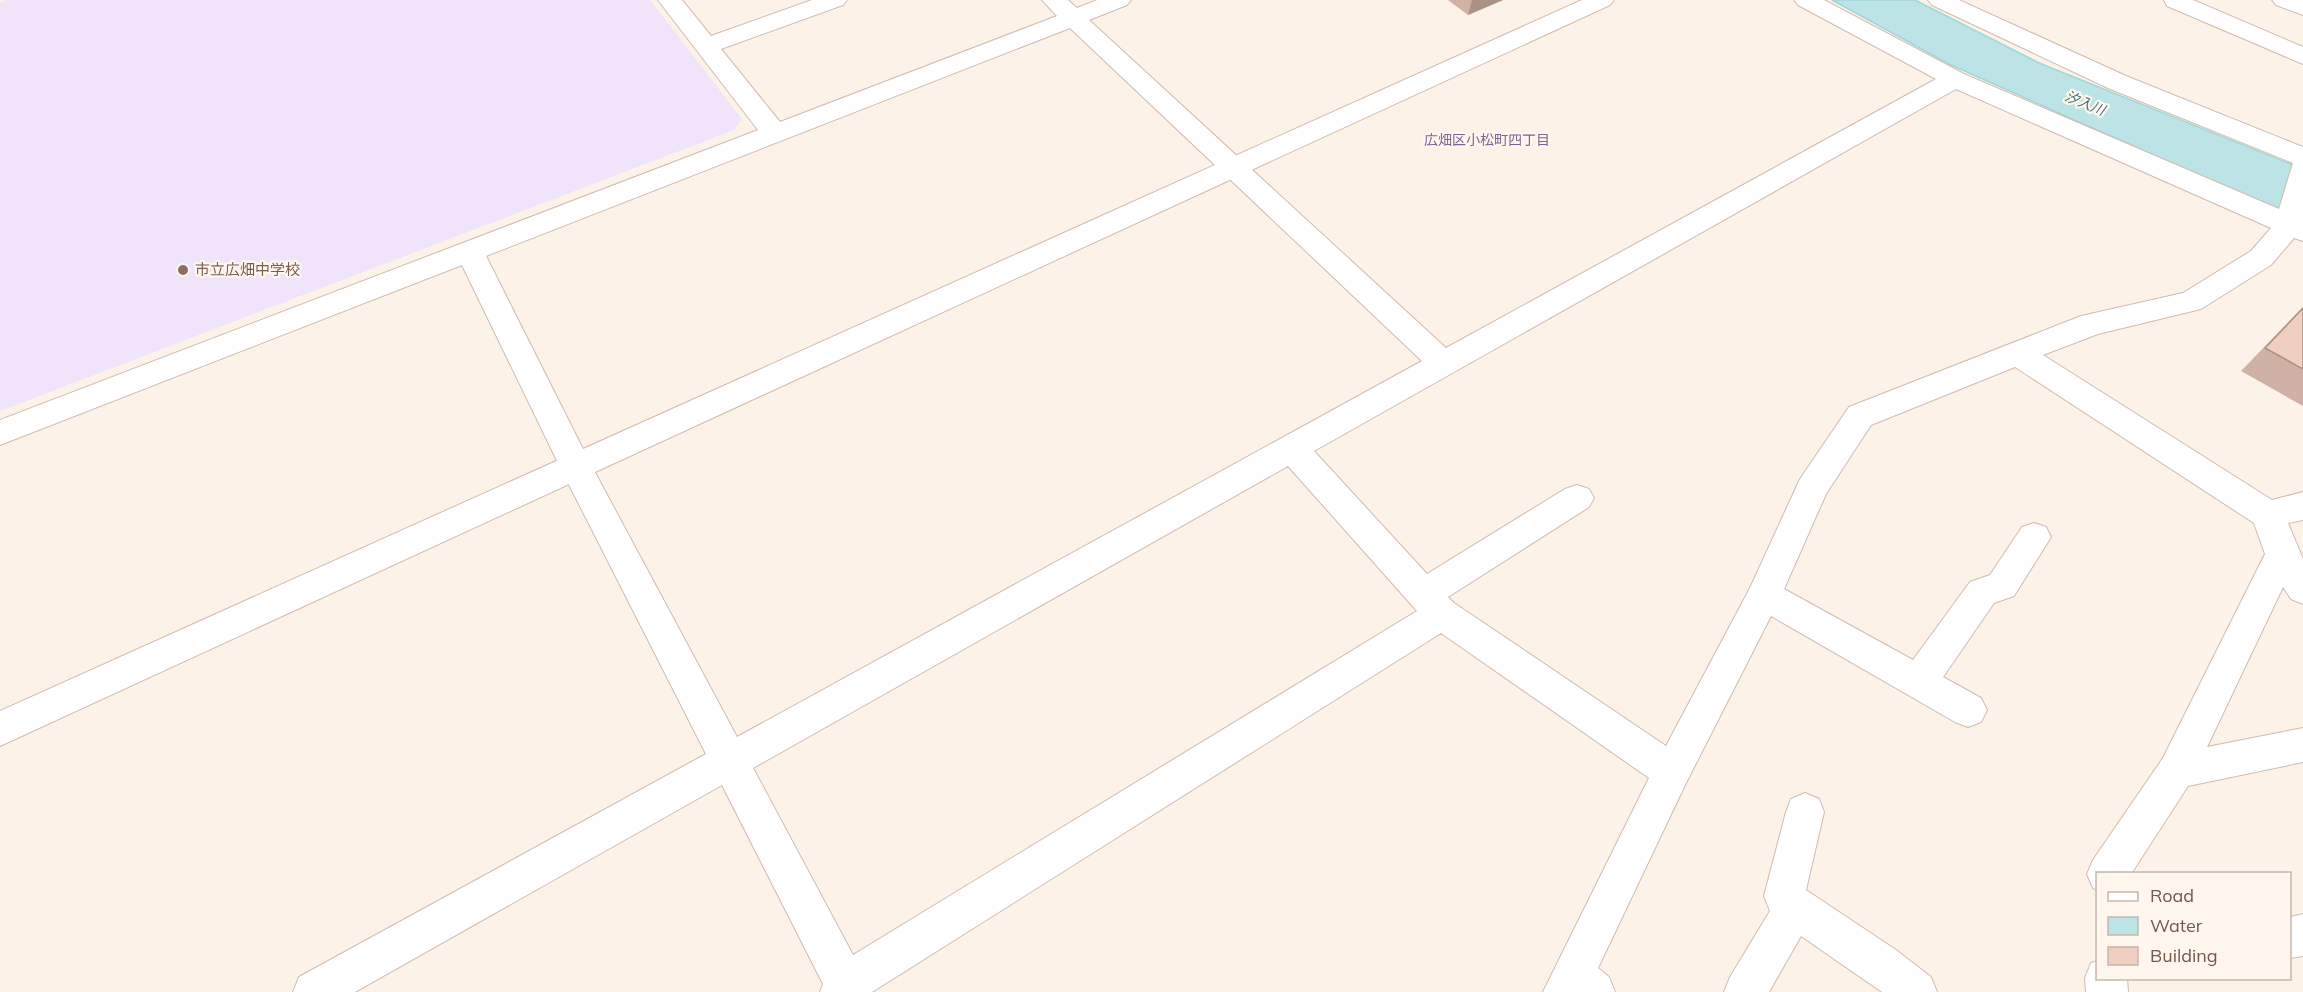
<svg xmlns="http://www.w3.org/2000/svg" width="2303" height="992" font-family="Mulish,'Noto Sans JP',sans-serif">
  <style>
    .education { fill: #efe4f9 }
    .water { fill: #bce4e6; stroke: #a3d5d8; stroke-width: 1.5 }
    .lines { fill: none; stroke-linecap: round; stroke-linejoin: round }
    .street-casing { stroke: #d0bbb0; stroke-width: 2 }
    .secondary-casing { stroke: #d3bbae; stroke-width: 2 }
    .street { fill: #fff; fill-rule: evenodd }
    .secondary { fill: #fff; fill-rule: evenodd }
    .wall { fill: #cfb2a5 }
    .shaded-wall { fill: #a99186 }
    .building { fill: #f1cfc0; stroke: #a99186; stroke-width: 1.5 }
    .education-dot { fill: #8d6e63; stroke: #fff7ee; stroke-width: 2 }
    .labels { text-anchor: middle; stroke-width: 4.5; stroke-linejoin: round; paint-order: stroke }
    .far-water-label { font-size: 14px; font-style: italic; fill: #40777b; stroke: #fff7ee }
    .far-neighbourhood-label { font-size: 14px; fill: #7e6492; stroke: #fff7ee }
    .education-label { font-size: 15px; fill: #785e54; stroke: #fff7ee; text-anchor: start }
  </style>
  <rect width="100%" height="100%" fill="#fcf2e8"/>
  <polygon class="education" points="6,0 650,0 742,119 734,130 0,411 0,3"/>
  <polygon class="water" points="1832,0 1915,0 2039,63 2303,169 2303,217 2259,202 1949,64"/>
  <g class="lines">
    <defs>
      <g id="street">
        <path d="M658 0H682L711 36 812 0H847L843 5 721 49 780 122 1057 16 1042 0H1068L1077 8 1097 0H1131L1127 5 1089 20 1446 348 1936 79 1798 5 1794 0H1824L1964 74 2279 209 2293 163 2108 88 1932 5 1928 0H1959L2126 76 2303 147V241L2294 238 2271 265 2201 309 2098 334 2043 355 2272 500 2303 492V520L2288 523 2303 559V604L2291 599 2283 587 2207 747 2303 728V762L2188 786 2131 874H2098V890L2093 888 2087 874 2093 860 2163 758 2265 554 2254 523 2015 367 1871 425 1826 494 1784 589 1913 660 1970 582 1990 575 2022 527 2034 523 2046 527 2051 537 2014 596 1994 603 1943 677 1981 698 1987 710 1981 722 1968 727 1955 722 1771 616 1685 785 1598 968 1609 977 1615 992H1543L1649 778 1441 633 872 992H820L823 984 722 785 355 992H293L299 977 706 754 560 467 462 265 0 445V420L758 130ZM1070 28 1422 361 737 737 590 463 486 256ZM1956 89 2271 228 2251 251 2183 293 2081 316 1849 407 1800 479 1750 588 1666 746 1454 603 1448 597 1589 507 1594 498 1589 489 1577 485 1565 489 1427 574 1314 451ZM1288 466 1417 611 853 955 753 768Z"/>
        <polygon points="2164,0 2193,0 2303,47 2303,64 2167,6"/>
        <polygon points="2272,0 2303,0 2303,15 2276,5"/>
        <polygon points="1805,793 1819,799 1824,812 1806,890 1896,950 1931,977 1937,992 1882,992 1801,936 1769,992 1724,992 1730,977 1770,911 1764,896 1786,812 1791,799"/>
        <polygon points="2303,914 2303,956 2290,958 2290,917"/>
        <polygon points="2098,961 2098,978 2127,978 2128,992 2086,992 2085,978 2091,963"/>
      </g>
      <polygon id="secondary" points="1582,0 1614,0 1610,5 0,746 0,711"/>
    </defs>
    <use href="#street" class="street-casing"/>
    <use href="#secondary" class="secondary-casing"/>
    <use href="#street" class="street"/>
    <use href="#secondary" class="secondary"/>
  </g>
  <g class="wall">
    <polygon points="1448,0 1503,0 1468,15"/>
    <polygon points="2303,307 2303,406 2241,371"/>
  </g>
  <polygon class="shaded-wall" points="1472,0 1503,0 1468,15"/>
  <polygon class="building" points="2303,308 2303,369 2265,348"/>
  <circle class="education-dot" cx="183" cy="270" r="6"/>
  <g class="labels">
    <g class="far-water-label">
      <text transform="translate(2085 103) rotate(22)" y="5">汐入川</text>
    </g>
    <g class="far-neighbourhood-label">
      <text x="1487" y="145">広畑区小松町四丁目</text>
    </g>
    <g class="education-label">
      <text x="195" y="275">市立広畑中学校</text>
    </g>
  </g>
  <rect x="2096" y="872" width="195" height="108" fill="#fff7ee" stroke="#c8b7ad" stroke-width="1.5"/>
  <rect x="2108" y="892" width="30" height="9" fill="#ffffff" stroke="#c8b7ad" stroke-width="1.5"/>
  <text x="2150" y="902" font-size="18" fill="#76574c">Road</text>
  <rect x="2108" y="917" width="30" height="18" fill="#bce4e6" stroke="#c8b7ad" stroke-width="1.5"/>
  <text x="2150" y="932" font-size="18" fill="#76574c">Water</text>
  <rect x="2108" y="947" width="30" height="18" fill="#f1cfc0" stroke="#c8b7ad" stroke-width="1.5"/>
  <text x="2150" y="962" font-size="18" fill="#76574c">Building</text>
</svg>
